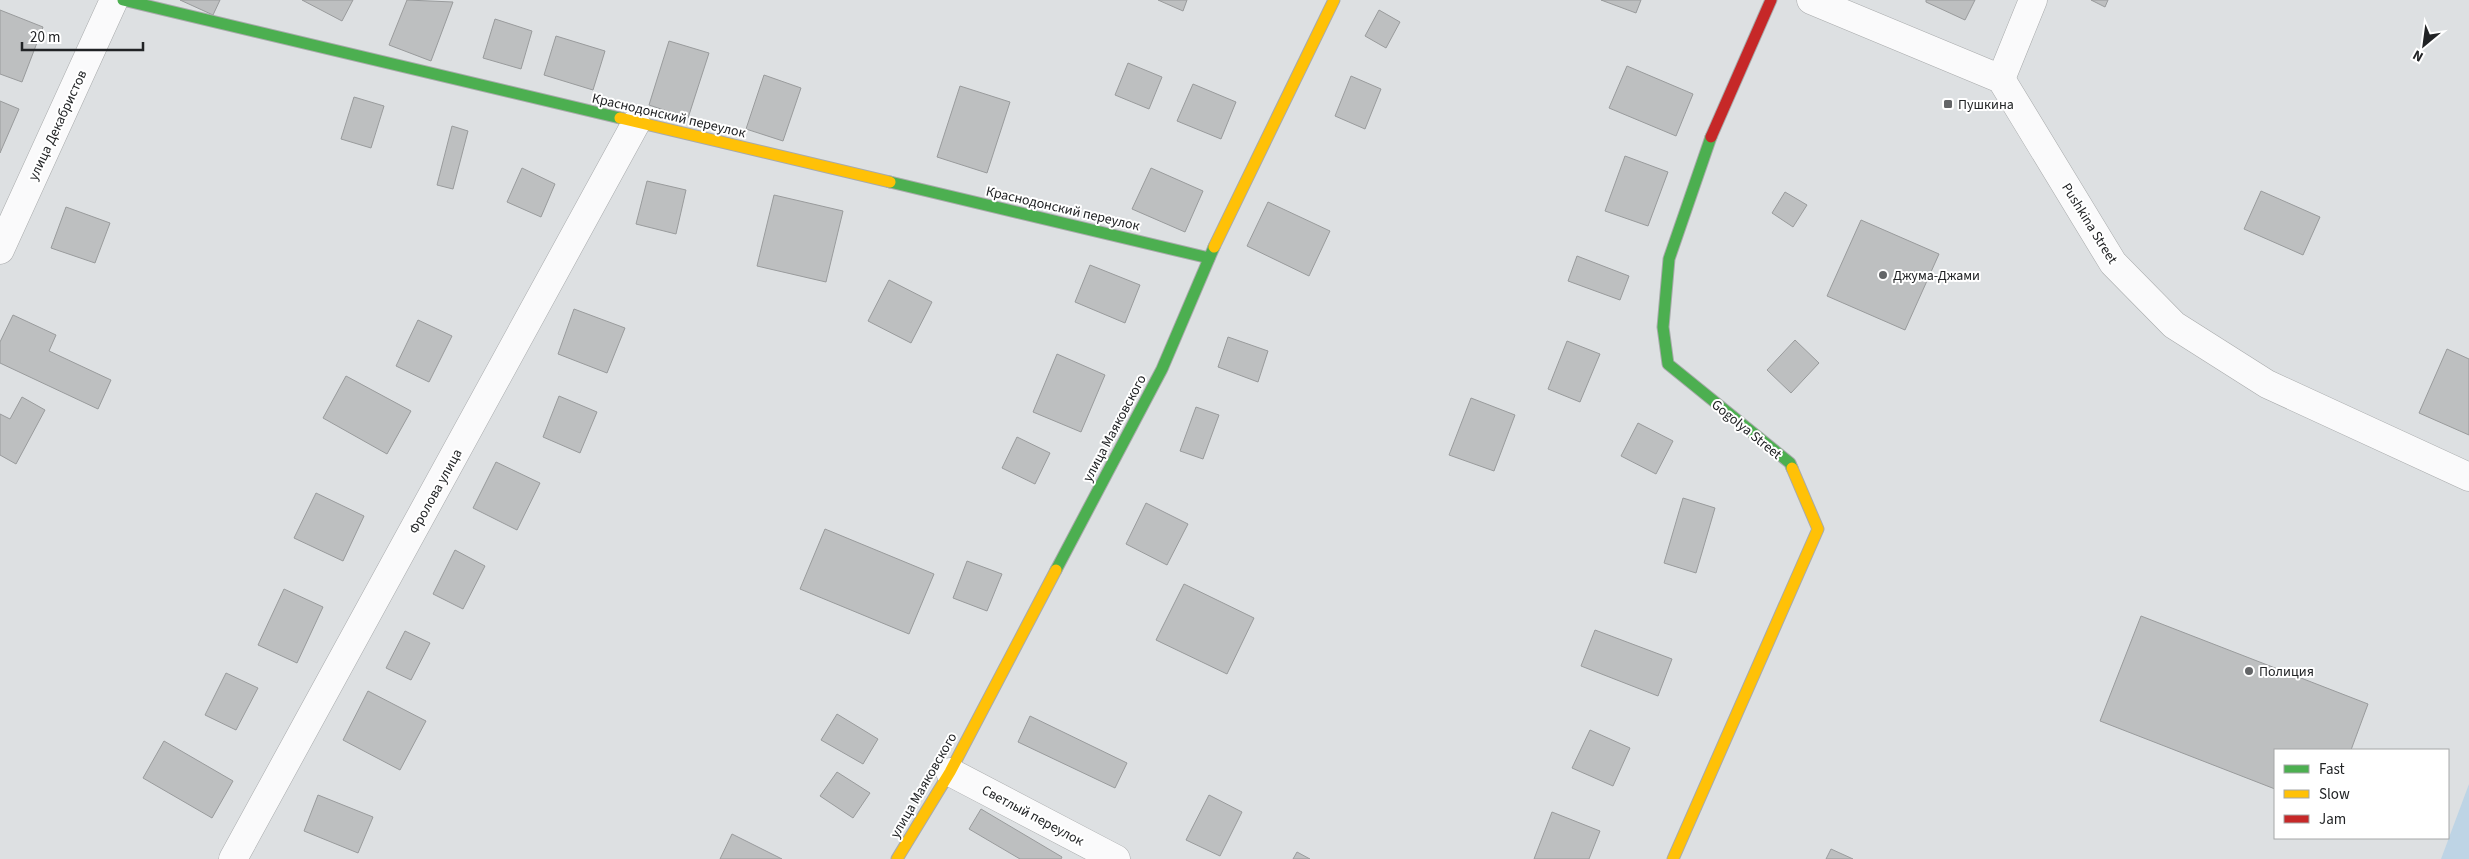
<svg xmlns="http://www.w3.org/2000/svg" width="2469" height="859" font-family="'Source Sans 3',sans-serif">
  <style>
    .green { fill: #bed4e5 }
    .building { fill: #bdbfc0; stroke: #999b9c }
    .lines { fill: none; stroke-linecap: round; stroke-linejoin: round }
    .street-casing { stroke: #a8aaab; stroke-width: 29 }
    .fast-casing { stroke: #a8aaab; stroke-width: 13 }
    .slow-casing { stroke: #a8aaab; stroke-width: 13 }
    .jam-casing { stroke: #a8aaab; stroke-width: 13 }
    .street { stroke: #fafafb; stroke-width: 28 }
    .fast { stroke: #4caf50; stroke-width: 11 }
    .slow { stroke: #ffc107; stroke-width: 11 }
    .jam { stroke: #c62828; stroke-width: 11 }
    .poi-dot { fill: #636567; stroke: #fff; stroke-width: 2 }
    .labels { text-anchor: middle; stroke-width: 4; stroke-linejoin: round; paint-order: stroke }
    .poi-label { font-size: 14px; fill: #212325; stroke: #fff; text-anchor: start }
    .street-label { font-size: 14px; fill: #212325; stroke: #fff }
  </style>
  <rect width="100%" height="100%" fill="#dde0e2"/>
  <polygon class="green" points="2469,784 2469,859 2441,859"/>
  <g class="building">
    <polygon points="180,0 220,0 213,15"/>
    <polygon points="302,0 353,0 342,21"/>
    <polygon points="407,0 453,2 431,61 389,45"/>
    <polygon points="1158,0 1187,0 1183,11"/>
    <polygon points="1601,0 1641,0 1636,13"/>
    <polygon points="1926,0 1975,0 1965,20 1926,2"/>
    <polygon points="2091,0 2108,0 2105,7"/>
    <polygon points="0,10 43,27 22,82 0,74"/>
    <polygon points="1379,10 1400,22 1386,48 1365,36"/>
    <polygon points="495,19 532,31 521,69 483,58"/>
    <polygon points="556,36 605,51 593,90 544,75"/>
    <polygon points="669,41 709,53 688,118 649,105"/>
    <polygon points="1128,63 1162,77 1149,109 1115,95"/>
    <polygon points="1627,66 1693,94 1676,136 1609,108"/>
    <polygon points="764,75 801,88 783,141 746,129"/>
    <polygon points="1351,76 1381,89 1365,129 1335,116"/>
    <polygon points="1193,84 1236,102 1221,139 1177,121"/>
    <polygon points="960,86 1010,102 987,173 937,157"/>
    <polygon points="354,97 384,106 371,148 341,139"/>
    <polygon points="0,101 19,109 0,153"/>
    <polygon points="452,126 468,131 453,189 437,185"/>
    <polygon points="1625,156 1668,172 1648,226 1605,211"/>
    <polygon points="522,168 555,184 541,217 507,202"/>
    <polygon points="1151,168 1203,191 1185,232 1132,209"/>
    <polygon points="647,181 686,190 676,234 636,224"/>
    <polygon points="2261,191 2320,217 2303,255 2244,229"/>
    <polygon points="1785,192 1807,205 1793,227 1772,213"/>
    <polygon points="774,195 843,211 826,282 757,266"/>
    <polygon points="1268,202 1330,231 1309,276 1247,246"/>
    <polygon points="66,207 110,223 95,263 51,248"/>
    <polygon points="1861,220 1939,254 1905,330 1827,296"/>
    <polygon points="1577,256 1629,276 1620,300 1568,281"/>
    <polygon points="1090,265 1140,285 1125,323 1075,302"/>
    <polygon points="889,280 932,302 911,343 868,321"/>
    <polygon points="574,309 625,328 607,373 558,354"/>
    <polygon points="13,315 56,335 49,351 111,380 98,409 0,363 0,342"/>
    <polygon points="418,320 452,336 429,382 396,366"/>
    <polygon points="1228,337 1268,351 1258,382 1218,367"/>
    <polygon points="1795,340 1819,363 1791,393 1767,370"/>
    <polygon points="1567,341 1600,354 1580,402 1548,389"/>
    <polygon points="2447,349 2469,359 2469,435 2419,413"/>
    <polygon points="1057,354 1105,375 1081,432 1033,412"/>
    <polygon points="346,376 411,411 387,454 323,418"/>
    <polygon points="559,396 597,412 580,453 543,437"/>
    <polygon points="22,397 45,410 16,464 0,455 0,414 10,419"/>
    <polygon points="1471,398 1515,415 1494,471 1449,455"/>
    <polygon points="1196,407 1219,415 1203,459 1180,451"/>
    <polygon points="1638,423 1673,441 1656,474 1621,456"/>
    <polygon points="1017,437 1050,453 1035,484 1002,468"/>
    <polygon points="496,462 540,483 517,530 473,508"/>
    <polygon points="316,493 364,516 343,561 294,538"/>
    <polygon points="1683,498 1715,508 1696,573 1664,563"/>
    <polygon points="1146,503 1188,524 1167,565 1126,544"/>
    <polygon points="825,529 934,574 909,634 800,589"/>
    <polygon points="455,550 485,566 463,609 433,594"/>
    <polygon points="967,561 1002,574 987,611 953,598"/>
    <polygon points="1184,584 1254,618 1227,674 1156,640"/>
    <polygon points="284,589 323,607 297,663 258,645"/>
    <polygon points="2141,616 2368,704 2351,750 2275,750 2275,789 2100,721"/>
    <polygon points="1595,630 1672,659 1658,696 1581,666"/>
    <polygon points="405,631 430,643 411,680 386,668"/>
    <polygon points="226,673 258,688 236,730 205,715"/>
    <polygon points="368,691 426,721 400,770 343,740"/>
    <polygon points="837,714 878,739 863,764 821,740"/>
    <polygon points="1030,716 1127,763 1115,788 1018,742"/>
    <polygon points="1590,730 1630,748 1613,786 1572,768"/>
    <polygon points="164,741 233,781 212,818 143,778"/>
    <polygon points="837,772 870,793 853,818 820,796"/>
    <polygon points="318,795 373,817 358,853 304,831"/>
    <polygon points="1209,795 1242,812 1220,856 1186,840"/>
    <polygon points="981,809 1062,857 1061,859 1020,859 969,829"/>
    <polygon points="1552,812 1600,831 1589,859 1534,859"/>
    <polygon points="732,834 782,859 720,859"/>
    <polygon points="1831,849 1853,859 1826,859"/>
    <polygon points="1297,852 1310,859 1293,859"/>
  </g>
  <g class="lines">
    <defs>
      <g id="street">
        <polyline points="1811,0 2001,79 2113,263 2174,325 2267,384 2469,477"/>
        <polyline points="2001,79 2033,0"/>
        <polyline points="0,250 114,0"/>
        <polyline points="950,772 1116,859"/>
        <polyline points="233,859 636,123"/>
      </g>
      <g id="fast">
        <polyline points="123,0 620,118"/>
        <polyline points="1711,137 1669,259 1663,327 1668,364 1790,463 1792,468"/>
        <polyline points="890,182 1209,258"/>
        <polyline points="1056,570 1162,369 1214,247"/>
      </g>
      <g id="slow">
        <polyline points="620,118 890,182"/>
        <polyline points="1214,247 1334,0"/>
        <polyline points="897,859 950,772 1056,570"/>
        <polyline points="1673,859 1818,529 1792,468"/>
      </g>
      <polyline id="jam" points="1711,137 1771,0"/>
    </defs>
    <use href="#street" class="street-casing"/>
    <use href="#fast" class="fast-casing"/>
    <use href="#slow" class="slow-casing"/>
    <use href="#jam" class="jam-casing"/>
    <use href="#street" class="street"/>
    <use href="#fast" class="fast"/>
    <use href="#slow" class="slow"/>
    <use href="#jam" class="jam"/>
  </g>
  <g class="poi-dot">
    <rect x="1943" y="99" width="10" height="10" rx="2.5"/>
    <circle cx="1883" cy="275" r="5"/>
    <circle cx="2249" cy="671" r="5"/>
  </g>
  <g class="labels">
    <g class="poi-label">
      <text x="1958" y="109">Пушкина</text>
      <text x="1893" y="280">Джума-Джами</text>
      <text x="2259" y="676">Полиция</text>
    </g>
    <g class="street-label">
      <text transform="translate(669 115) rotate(13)" y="5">Краснодонский переулок</text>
      <text transform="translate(57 125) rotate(-65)" y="5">улица Декабристов</text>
      <text transform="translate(1063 208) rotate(13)" y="5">Краснодонский переулок</text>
      <text transform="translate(2090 223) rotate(58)" y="5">Pushkina Street</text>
      <text transform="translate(1114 428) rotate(-62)" y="5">улица Маяковского</text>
      <text transform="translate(1747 429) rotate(39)" y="5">Gogolya Street</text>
      <text transform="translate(435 491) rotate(-61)" y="5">Фролова улица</text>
      <text transform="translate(923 785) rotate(-60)" y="5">улица Маяковского</text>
      <text transform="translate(1033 815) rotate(28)" y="5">Светлый переулок</text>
    </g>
  </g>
  <rect x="2274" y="749" width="175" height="90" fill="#ffffff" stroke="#a6a7a8"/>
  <rect x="2284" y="765" width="25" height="8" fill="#4caf50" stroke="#a6a7a8"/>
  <text x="2319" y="774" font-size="15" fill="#212325">Fast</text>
  <rect x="2284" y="790" width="25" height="8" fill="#ffc107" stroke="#a6a7a8"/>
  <text x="2319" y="799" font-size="15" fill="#212325">Slow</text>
  <rect x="2284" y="815" width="25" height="8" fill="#c62828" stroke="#a6a7a8"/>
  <text x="2319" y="824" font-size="15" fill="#212325">Jam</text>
  <g transform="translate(2424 45) rotate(209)" stroke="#ffffff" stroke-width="4" paint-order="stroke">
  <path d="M0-4L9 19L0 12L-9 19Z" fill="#212325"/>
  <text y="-8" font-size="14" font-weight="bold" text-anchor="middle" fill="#212325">N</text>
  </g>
  <path d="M22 42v8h121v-8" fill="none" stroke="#212325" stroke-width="2.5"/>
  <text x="30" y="42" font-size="15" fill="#212325" stroke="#ffffff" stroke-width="4" paint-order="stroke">20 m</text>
</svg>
